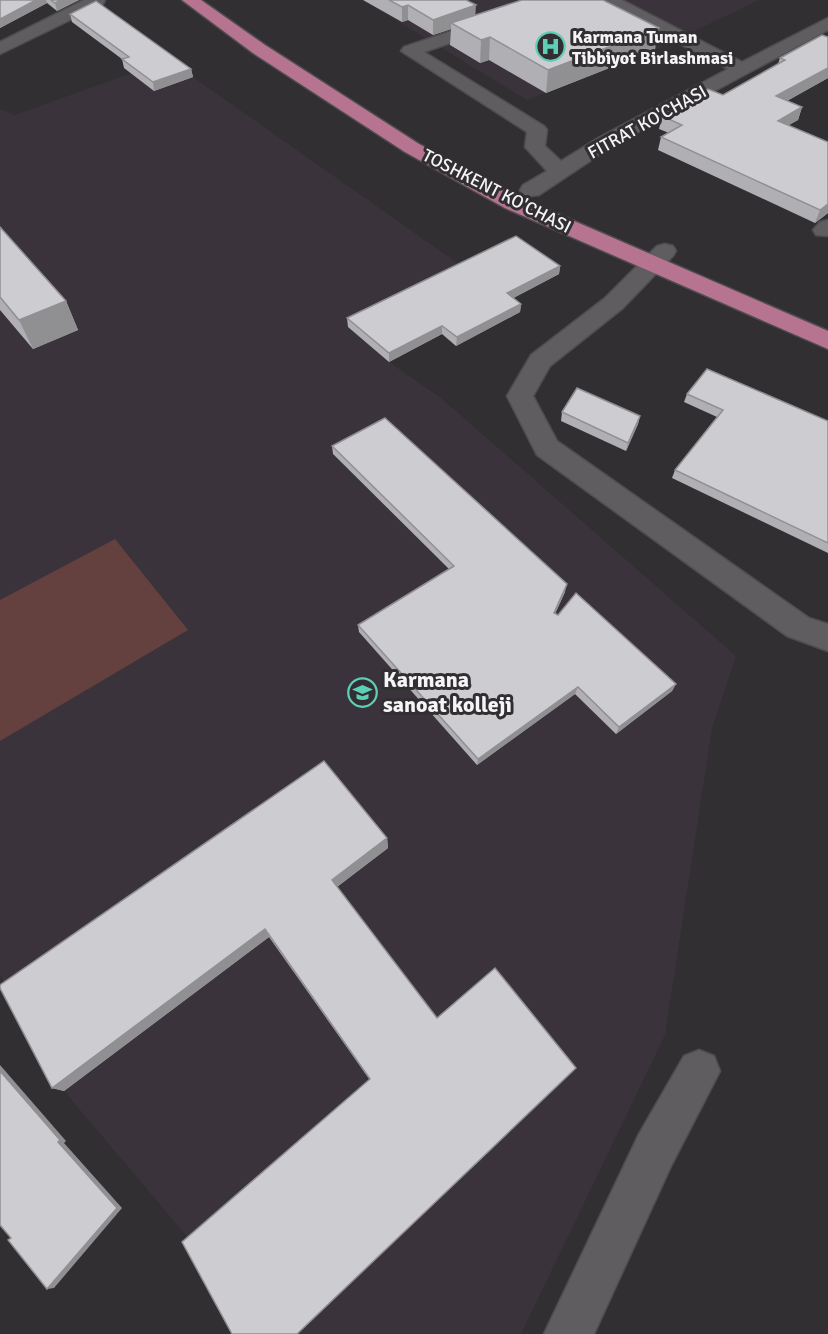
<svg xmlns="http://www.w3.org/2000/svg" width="828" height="1334" font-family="Signika,sans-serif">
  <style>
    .built { fill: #3a333b }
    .green { fill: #64403e }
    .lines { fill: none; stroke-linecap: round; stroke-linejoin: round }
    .minor-casing { stroke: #4e4c4e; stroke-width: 3 }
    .highway-casing { stroke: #4e4c4e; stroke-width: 3 }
    .minor { fill: #605d60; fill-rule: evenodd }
    .highway { fill: #b77490; fill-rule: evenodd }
    .wall { fill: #b0afb3 }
    .shaded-wall { fill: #908f92 }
    .building { fill: #cdccd0; stroke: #908f92; stroke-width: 1.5 }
    .labels { text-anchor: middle; stroke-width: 6; stroke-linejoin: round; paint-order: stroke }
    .far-poi-label { font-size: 18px; font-weight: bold; fill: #f6f4f6; stroke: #312f31; text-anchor: start }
    .far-street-label { font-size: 18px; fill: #f6f4f6; stroke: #312f31 }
    .poi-label { font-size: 22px; font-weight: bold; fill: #f6f4f6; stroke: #312f31; text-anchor: start }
  </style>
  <rect width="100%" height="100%" fill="#312f31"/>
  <g class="built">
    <polygon points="363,0 759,0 651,52 527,100"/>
    <polygon points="132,73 155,91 193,77 466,269 348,327 389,362 441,398 736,656 712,728 665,1035 521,1334 242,1334 190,1240 64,1091 0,974 0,109 15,115"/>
  </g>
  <polygon class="green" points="115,539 188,630 0,741 0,600"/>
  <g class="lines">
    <defs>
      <g id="minor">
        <polygon points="84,0 105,0 103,4 0,54 0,42"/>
        <polygon points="543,0 567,0 565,4 424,52 544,126 547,130 545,146 561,161 600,137 728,69 603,4 601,0 622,0 742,62 828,18 828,30 614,145 539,195 531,196 523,195 520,190 523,185 547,171 525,147 527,132 401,51 404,47"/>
        <polygon points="828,220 828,236 816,235 813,230 820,222"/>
        <polygon points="665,244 673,246 676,251 673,256 623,308 550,366 533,396 557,441 809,618 828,624 828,651 787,636 537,455 507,396 531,355 605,298 657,246"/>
        <polygon points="699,1050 714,1056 720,1071 671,1166 594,1334 544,1334 639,1134 684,1056"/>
      </g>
      <polygon id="highway" points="182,0 201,0 265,45 419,144 521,198 828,331 828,349 505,208 405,152 253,53"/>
    </defs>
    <use href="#minor" class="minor-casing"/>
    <use href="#highway" class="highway-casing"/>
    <use href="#minor" class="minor"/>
    <use href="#highway" class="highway"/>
  </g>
  <g class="wall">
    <polygon points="0,0 79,0 57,11 47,3 0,28"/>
    <polygon points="363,0 466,0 475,15 655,50 546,93 489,60 480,63 450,45 451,29 433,35 408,20 402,22"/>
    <polygon points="70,14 191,69 193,77 154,91 124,68 122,59 72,22"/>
    <polygon points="828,37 828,78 787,101 802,107 798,120 788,125 828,142 828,213 815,223 658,150 661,137 669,133 659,129 662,116 723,95 778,64 780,58"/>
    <polygon points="0,227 66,301 78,330 33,349 0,310"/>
    <polygon points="560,266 559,274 513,298 521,304 520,312 456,346 442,334 389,362 348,327 347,318"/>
    <polygon points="687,394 828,421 828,553 672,478 675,470 717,417 684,402"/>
    <polygon points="562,412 640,416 638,424 626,451 561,421"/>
    <polygon points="332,446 565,592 555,614 676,684 672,691 616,734 575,694 477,765 359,632 358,625 449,569 333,454"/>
    <polygon points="387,838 388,848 337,887 437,1018 370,1080 269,937 64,1091 52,1088"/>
  </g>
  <g class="shaded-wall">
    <polygon points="36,0 46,0 47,3 0,28 0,19"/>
    <polygon points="61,0 79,0 57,11 55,3"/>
    <polygon points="408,5 408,20 402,22 402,7"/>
    <polygon points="476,5 475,20 451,23 451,29 433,35 433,20"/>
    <polygon points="659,28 655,50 546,93 548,70"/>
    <polygon points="490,37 489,60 480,63 481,40"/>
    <polygon points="828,68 828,78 772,109 776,96"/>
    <polygon points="191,69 193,77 154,91 153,82"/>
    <polygon points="802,107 798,120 774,134 778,121"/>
    <polygon points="828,204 828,213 815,223 820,210"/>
    <polygon points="560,266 559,274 506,302 507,293"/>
    <polygon points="66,301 78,330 33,349 19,320"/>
    <polygon points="521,304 520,312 456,346 457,337"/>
    <polygon points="442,326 442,334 389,362 389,353"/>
    <polygon points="640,416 638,424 626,451 628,443"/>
    <polygon points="567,584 565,592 552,620 554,613"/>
    <polygon points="676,684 672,691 616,734 619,727"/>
    <polygon points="578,687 575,694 477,765 478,759"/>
    <polygon points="387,838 388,848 334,889 332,880"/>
    <polygon points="265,929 269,937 64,1091 52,1088"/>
    <polygon points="0,1065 66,1141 64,1143 122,1208 54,1288 47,1289 58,1142 0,1071"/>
  </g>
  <g class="building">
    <polygon points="0,0 36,0 0,19"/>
    <polygon points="51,0 61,0 55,3"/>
    <polygon points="389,0 466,0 476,5 433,20 408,5 402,7"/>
    <polygon points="522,0 603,0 659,28 548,70 490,37 481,40 451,23"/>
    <polygon points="96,1 191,69 153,82 122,59 129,57 70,14"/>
    <polygon points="822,35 828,37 828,68 776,96 802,107 778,121 828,142 828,204 820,210 661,137 682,125 662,116 708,89 723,95 785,60 780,58"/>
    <polygon points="0,227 66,301 19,320 0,297"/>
    <polygon points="516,236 560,266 507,293 521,304 457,337 442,326 389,353 347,318"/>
    <polygon points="707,369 828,421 828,543 675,470 723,410 687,394"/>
    <polygon points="577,388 640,416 628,443 562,412"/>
    <polygon points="385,418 567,584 554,613 558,615 576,593 676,684 619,727 578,687 478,759 358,625 454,566 332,446"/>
    <polygon points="324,761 387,838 332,880 437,1018 495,968 576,1068 297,1334 232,1334 182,1242 370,1079 265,929 52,1088 0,988 0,985"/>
    <polygon points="0,1071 60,1140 58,1142 117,1208 47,1289 8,1240 11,1238 0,1225"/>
  </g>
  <defs>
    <symbol id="hospital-ring" viewBox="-11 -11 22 22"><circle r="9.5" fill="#312f31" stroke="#5eceb7" stroke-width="1.5"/><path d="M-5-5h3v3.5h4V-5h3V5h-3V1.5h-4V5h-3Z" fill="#5eceb7"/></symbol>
    <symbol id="university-ring" viewBox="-11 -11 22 22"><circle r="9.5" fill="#312f31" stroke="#5eceb7" stroke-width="1.5"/><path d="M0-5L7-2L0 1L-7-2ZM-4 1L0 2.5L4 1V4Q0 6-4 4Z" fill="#5eceb7"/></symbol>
  </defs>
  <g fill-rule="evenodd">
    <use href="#hospital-ring" x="534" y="30" width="33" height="33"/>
    <use href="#university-ring" x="346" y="676" width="33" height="33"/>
  </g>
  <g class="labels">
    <g class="far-poi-label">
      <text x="572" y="43">Karmana Tuman<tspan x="572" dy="21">Tibbiyot Birlashmasi</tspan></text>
    </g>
    <g class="far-street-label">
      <text transform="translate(647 122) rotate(-29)" y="6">FITRAT KO'CHASI</text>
      <text transform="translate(497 191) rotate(27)" y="6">TOSHKENT KO'CHASI</text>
    </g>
    <g class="poi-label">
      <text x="383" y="687">Karmana<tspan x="383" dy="25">sanoat kolleji</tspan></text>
    </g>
  </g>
</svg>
